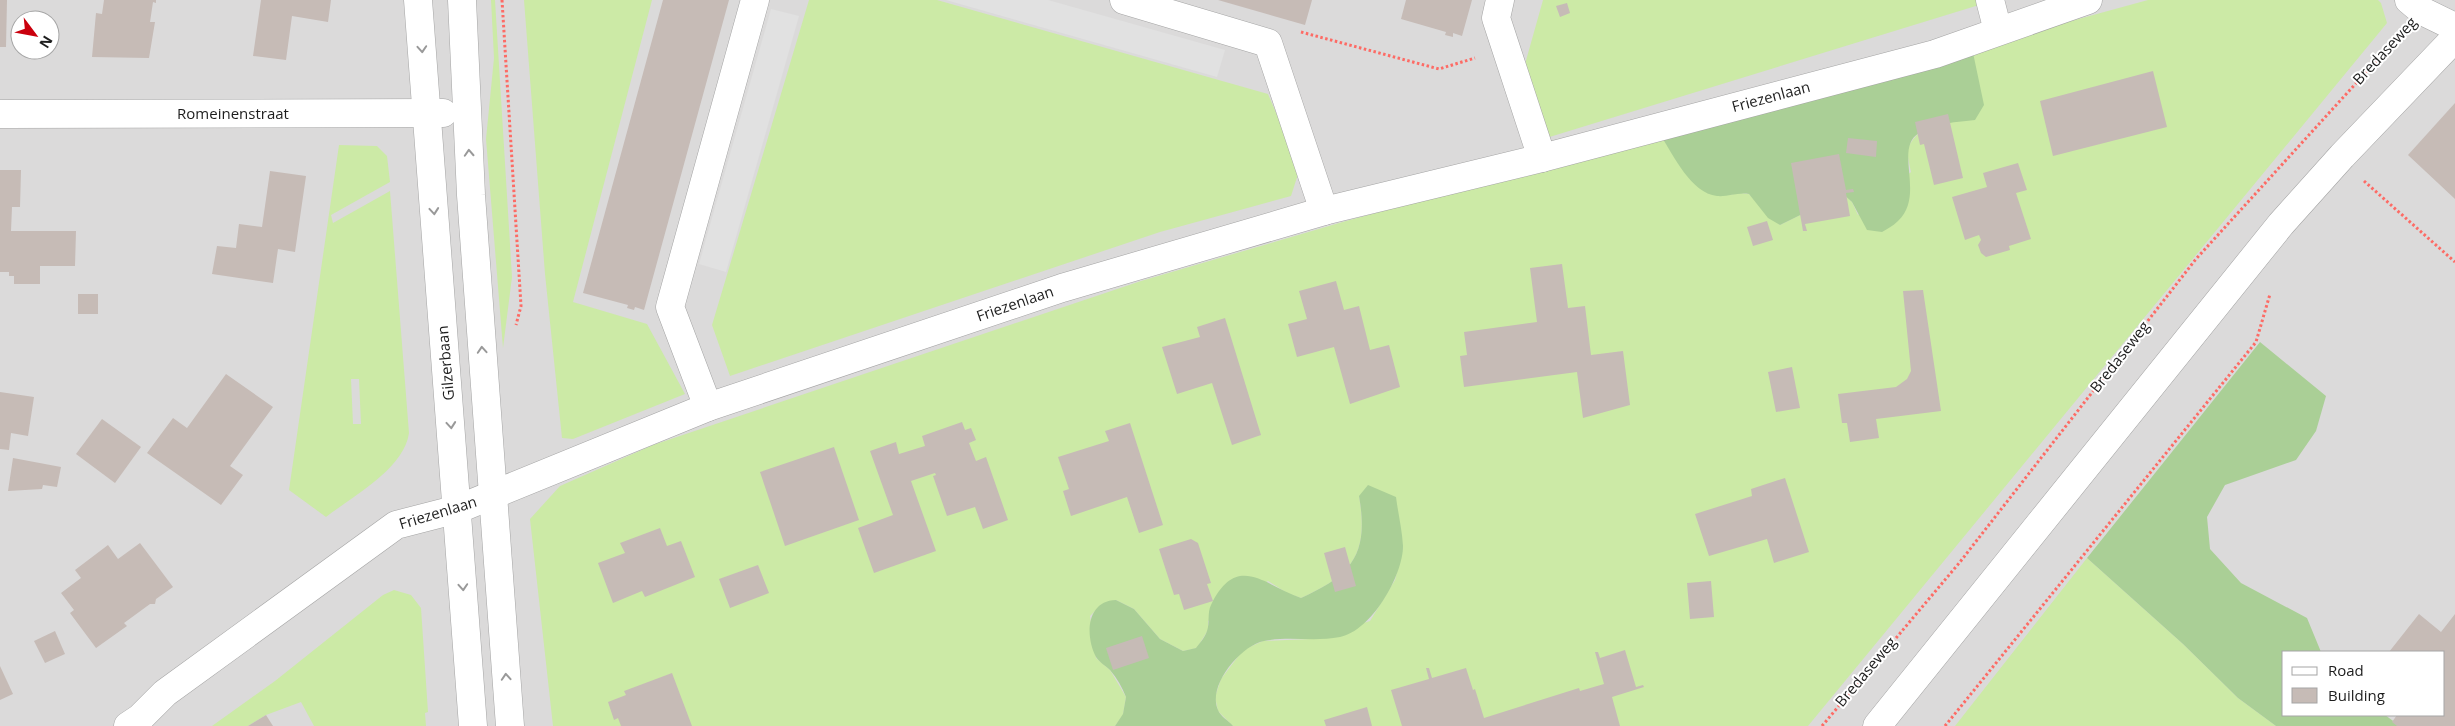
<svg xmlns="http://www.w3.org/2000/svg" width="2455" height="726" font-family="'Open Sans',sans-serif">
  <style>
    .residential { fill: #dbdada; fill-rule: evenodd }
    .grass { fill: #cceaa6; fill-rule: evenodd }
    .forest { fill: #aacf96 }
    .parking { fill: #e1e1e1 }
    .building { fill: #c6bbb6 }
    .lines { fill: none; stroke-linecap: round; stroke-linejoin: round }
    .minor-casing { stroke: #a4a4a4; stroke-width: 29 }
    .path { stroke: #fd6b65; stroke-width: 3; stroke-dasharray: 2.5 2.5; stroke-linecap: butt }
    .minor { stroke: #fff; stroke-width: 28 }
    .oneway { stroke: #999 }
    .labels { text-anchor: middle; stroke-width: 4; stroke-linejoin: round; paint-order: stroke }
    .street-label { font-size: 15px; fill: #1d1d1d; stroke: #fff }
  </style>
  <rect width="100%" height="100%" fill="#eeeae2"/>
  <path class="residential" d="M0 0H2455V726H0ZM20 20H50V50H20ZM2284 652H2444V715H2284Z"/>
  <g class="grass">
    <polygon points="491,0 495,0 512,277 503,348 486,139 494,58"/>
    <polygon points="524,0 652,0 573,302 647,324 685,394 573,439 562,438 545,274"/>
    <polygon points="809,0 937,0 1268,94 1300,168 1291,196 1160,232 730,376 712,325"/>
    <polygon points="1543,0 1977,0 1979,5 1543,139 1525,64"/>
    <path d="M2148 0H2378L2381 3 2387 23 1808 726H1233L1218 711 1215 697 1221 679 1243 650 1263 641 1310 639 1370 621 1395 580 1403 547 1359 496C1369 553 1353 575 1301 598L1287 593 1268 581 1208 621V630L1197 648 1183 651 1160 639 1134 609 1116 600 1101 605 1090 616 1096 658 1110 670 1126 697 1123 715 1115 726H553L530 519 560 486 653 445 1141 281 1346 221 1661 136 1686 173 1728 195 1740 193 1749 194 1780 225 1843 194 1852 202 1858 215 1911 172C1907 152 1904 148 1919 133L1972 48Z"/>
    <path d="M339 145 377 146 387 156 390 182 331 215 333 223 390 191 409 433C404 469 353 496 326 517L289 490ZM351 379H359L361 424H353Z"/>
    <polygon points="2087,558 2183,644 2238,698 2276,726 1955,726"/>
    <polygon points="394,590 411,595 421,608 428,712 425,713 426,726 314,726 301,702 266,715 248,726 212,726 275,681 383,595"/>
  </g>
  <g class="forest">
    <path d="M1972 48 1984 105 1975 120C1958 122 1935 123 1919 133 1893 149 1926 195 1898 221 1893 226 1887 229 1882 232L1867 230 1852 202 1843 194 1780 225 1768 218 1749 194C1738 192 1728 197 1717 196 1691 193 1674 156 1661 136Z"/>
    <polygon points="2260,342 2326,396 2316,431 2296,460 2225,485 2207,517 2210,549 2241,583 2307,618 2321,652 2284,652 2284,715 2385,715 2400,726 2276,726 2238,698 2183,644 2087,558"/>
    <path d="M1368 485 1396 497C1398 513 1402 529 1403 546 1403 576 1371 631 1340 637 1315 642 1288 636 1264 641 1240 646 1207 686 1218 710 1220 716 1229 721 1233 726H1115L1123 714 1126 697C1122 687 1117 678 1110 670 1106 666 1099 662 1096 657 1085 636 1086 601 1116 600L1134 609 1160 639 1183 651 1196 648C1200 643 1205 637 1207 631 1210 623 1207 613 1211 605 1237 552 1264 585 1301 598 1353 575 1369 553 1359 496Z"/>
  </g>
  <g class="parking">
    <polygon points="946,0 1048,0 1225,50 1217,77"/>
    <polygon points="771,9 799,16 726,272 699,264"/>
  </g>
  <g class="building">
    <polygon points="0,0 7,0 6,47 0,47"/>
    <polygon points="104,0 156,0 156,3 153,2 150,22 155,22 149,58 92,57 96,13 102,14"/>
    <polygon points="261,0 331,0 328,22 292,16 286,60 253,56"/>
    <polygon points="663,0 729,0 644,310 635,307 634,310 627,308 628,305 583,293"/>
    <polygon points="1218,0 1312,0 1305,25"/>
    <polygon points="1406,0 1472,0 1462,36 1453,33 1453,37 1445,35 1446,32 1401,19"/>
    <polygon points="1567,3 1570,13 1560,17 1556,6"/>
    <polygon points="2153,71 2167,127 2053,156 2040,101"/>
    <polygon points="2455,103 2455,199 2408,155"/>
    <polygon points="1948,114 1963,178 1934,185 1924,144 1920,145 1915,122"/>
    <polygon points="1848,138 1877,141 1876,157 1846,153"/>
    <polygon points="1839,154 1846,190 1853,189 1854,192 1846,193 1850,216 1805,224 1807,231 1803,231 1791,163"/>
    <polygon points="2018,163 2027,190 2016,193 2031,239 2009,246 2010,250 1986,257 1981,253 1978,245 1981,240 1979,235 1965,240 1952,197 1987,187 1983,173"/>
    <polygon points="0,170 21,170 20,207 12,207 11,231 76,231 75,266 40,266 40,284 14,284 14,276 9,276 9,272 0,272"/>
    <polygon points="270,171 306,176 295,252 278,249 273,283 212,274 217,246 236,248 239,224 262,227"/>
    <polygon points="1767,221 1773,240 1753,246 1747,227"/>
    <polygon points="1562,264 1568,308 1585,306 1591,355 1623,351 1630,405 1583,418 1577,372 1464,387 1460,356 1467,355 1464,332 1537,322 1530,268"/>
    <polygon points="1336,281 1344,310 1359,306 1370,350 1389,345 1400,387 1350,404 1334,347 1297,357 1288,324 1307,319 1299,291"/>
    <polygon points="1923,290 1941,411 1876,419 1879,438 1850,442 1847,423 1842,423 1838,394 1896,387 1907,379 1911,371 1903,291"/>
    <rect x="78" y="294" width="20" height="20"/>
    <polygon points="1225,318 1261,435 1232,445 1212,383 1177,394 1162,347 1200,337 1197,327"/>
    <polygon points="1792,367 1800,408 1776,412 1768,372"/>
    <polygon points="226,374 273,407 230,466 243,475 221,505 147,453 173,418 187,428"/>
    <polygon points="0,392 34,397 28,436 11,433 9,450 0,449"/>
    <polygon points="102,419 141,447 115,483 76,454"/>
    <polygon points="962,422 965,430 971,428 976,440 969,443 976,461 986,457 1008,520 983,529 975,507 947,516 933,476 936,475 935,473 911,481 936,551 874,573 858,528 893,515 870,451 896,442 899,454 925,446 922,436"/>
    <polygon points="1130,423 1163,525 1139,533 1127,497 1071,516 1063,491 1069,489 1058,457 1109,441 1105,431"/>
    <polygon points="834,447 859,520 785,546 760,472"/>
    <polygon points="13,458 61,467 57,487 43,485 42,489 8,491"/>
    <polygon points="1785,478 1809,552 1774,563 1767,539 1709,556 1695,514 1752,496 1751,489"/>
    <polygon points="660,528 667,546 681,541 695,577 645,597 642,591 613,603 598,563 625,553 620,543"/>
    <polygon points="1191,539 1198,543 1211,583 1207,584 1213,601 1184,610 1179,594 1174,595 1159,549"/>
    <polygon points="140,543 173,587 156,599 155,604 150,604 124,623 127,626 96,648 70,613 74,610 61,593 81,578 75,570 108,545 118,559"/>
    <polygon points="1345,547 1356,586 1335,592 1324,553"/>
    <polygon points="758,565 769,593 730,608 719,579"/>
    <polygon points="1711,581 1714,617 1690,619 1687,583"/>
    <polygon points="2419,614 2441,632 2455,614 2455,726 2397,726 2392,722 2397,715 2444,715 2444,652 2389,652"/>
    <polygon points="55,631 65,654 45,663 34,641"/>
    <polygon points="1142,636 1149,658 1113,670 1106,648"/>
    <polygon points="1625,650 1636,687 1643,685 1644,687 1612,697 1620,726 1402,726 1391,690 1429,679 1426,668 1429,668 1432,678 1466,668 1473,690 1475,689 1484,718 1579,688 1580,691 1604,684 1595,652 1598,652 1600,658"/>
    <polygon points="0,666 13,694 0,700"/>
    <polygon points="672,673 692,726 621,726 618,718 614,720 608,702 626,695 624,691"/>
    <polygon points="1367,707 1372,726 1326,726 1324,720"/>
    <polygon points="266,715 273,726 248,726"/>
  </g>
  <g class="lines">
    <defs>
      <g id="minor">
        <polyline points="418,0 473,726"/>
        <polyline points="462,0 471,195 510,726"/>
        <polyline points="1124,0 1268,43 1324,211"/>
        <polyline points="1500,0 1496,18 1542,158"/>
        <polyline points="1990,0 1998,31"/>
        <polyline points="2409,0 2422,11 2455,27"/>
        <polyline points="0,114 443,113"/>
        <polyline points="708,407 670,307 755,0"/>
        <polyline points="128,726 140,718 165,693 396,525 458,509 708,407 1062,288 1324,211 1542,158 1935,54 2088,0"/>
        <polyline points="1877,726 2281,224 2342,156 2455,38"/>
      </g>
    </defs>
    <use href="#minor" class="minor-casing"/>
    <g class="path">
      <polyline points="502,0 521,306 516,325"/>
      <polyline points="1301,32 1439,69 1475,58"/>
      <polyline points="2364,181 2455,262"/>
      <polyline points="1822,726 1960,562 2196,259 2400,35"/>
      <polyline points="1945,726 2256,342 2270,294"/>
    </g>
    <use href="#minor" class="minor"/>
  </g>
  <defs><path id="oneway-chevron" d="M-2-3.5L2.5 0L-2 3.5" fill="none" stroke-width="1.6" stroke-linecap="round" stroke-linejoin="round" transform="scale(1.25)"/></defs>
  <g class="oneway">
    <use href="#oneway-chevron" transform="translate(422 49) rotate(86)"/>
    <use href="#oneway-chevron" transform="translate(469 153) rotate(-93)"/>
    <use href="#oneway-chevron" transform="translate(434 211) rotate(85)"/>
    <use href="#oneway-chevron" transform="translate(482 350) rotate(-94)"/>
    <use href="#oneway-chevron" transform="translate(451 425) rotate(85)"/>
    <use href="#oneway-chevron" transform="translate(463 587) rotate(86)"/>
    <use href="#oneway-chevron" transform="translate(506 677) rotate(-94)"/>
  </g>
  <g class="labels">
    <g class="street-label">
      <text transform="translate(2385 51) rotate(-47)" y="5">Bredaseweg</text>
      <text transform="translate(1771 97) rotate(-15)" y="5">Friezenlaan</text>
      <text x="233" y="119">Romeinenstraat</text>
      <text transform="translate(1015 304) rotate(-19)" y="5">Friezenlaan</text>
      <text transform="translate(2120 357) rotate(-52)" y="5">Bredaseweg</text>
      <text transform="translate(446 363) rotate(-95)" y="5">Gilzerbaan</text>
      <text transform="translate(438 513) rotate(-17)" y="5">Friezenlaan</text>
      <text transform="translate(1866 672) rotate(-50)" y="5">Bredaseweg</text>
    </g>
  </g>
  <rect x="2282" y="651" width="162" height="65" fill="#ffffff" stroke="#a5a5a5"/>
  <rect x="2292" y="667" width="25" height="8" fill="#ffffff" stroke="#a5a5a5"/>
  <text x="2328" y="676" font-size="15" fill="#1d1d1d">Road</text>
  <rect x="2292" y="688" width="25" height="15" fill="#c6bbb6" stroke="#a5a5a5"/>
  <text x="2328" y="701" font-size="15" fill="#1d1d1d">Building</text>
  <g transform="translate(35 35) rotate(122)"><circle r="24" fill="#ffffff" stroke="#a5a5a5"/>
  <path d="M0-4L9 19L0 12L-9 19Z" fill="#ca000d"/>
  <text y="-8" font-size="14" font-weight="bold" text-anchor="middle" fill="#1d1d1d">N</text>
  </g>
</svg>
